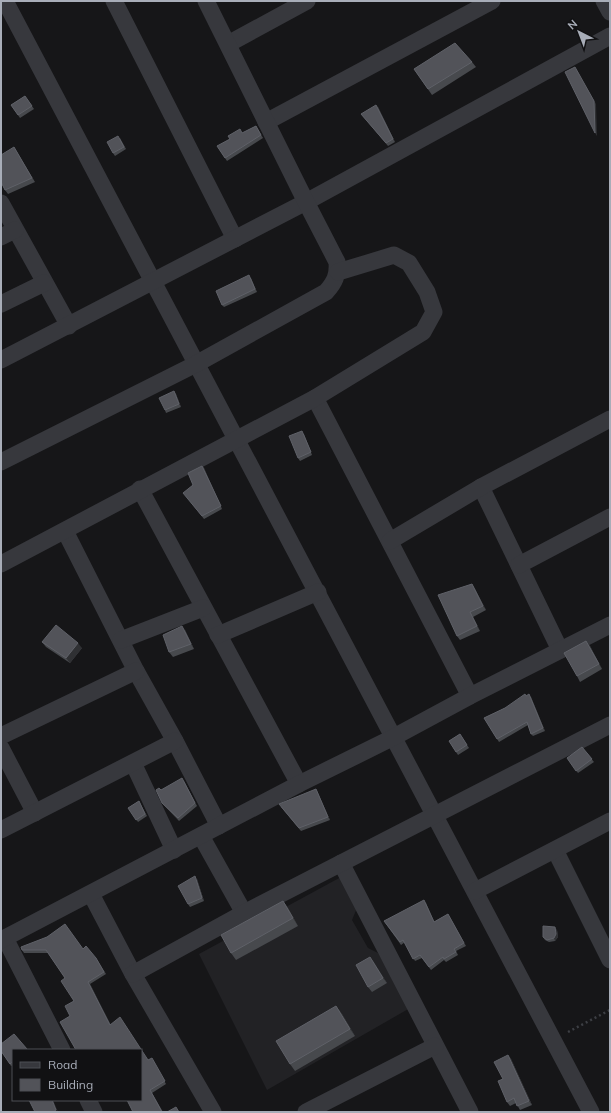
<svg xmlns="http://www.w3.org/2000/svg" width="611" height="1113" font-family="Mulish,sans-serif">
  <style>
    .built { fill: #222225 }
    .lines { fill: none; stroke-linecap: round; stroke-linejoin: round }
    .path { stroke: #3d3f44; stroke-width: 2.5; stroke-dasharray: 2 3; stroke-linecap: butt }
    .minor { stroke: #37383d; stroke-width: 17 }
    .wall { fill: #47494d }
    .shaded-wall { fill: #2f3033 }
    .building { fill: #525359; stroke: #5f6168 }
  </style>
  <rect width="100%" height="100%" fill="#161618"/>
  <polygon class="built" points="341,877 357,908 352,920 368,948 378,953 410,1008 267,1090 199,954"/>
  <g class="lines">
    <polyline class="path" points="568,1032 610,1010"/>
    <g class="minor">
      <polyline points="5,1 591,1112"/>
      <polyline points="114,1 235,239"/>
      <polyline points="604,1 610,12"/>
      <polyline points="228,44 307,1"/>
      <polyline points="266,122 492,1"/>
      <polyline points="1,203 69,326"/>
      <polyline points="1,237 15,230"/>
      <polyline points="1,304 44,283"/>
      <polyline points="1,360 306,202 610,36"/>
      <polyline points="315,398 470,696"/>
      <path d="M1 462 196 364 326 292C335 282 338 275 337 262L306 202 206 1"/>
      <polyline points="481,487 560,650"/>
      <polyline points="140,489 299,784"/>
      <polyline points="65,531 136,671 175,741 219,826"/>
      <polyline points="390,541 481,487 610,419"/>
      <polyline points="1,564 315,398 423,332 434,312 427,292 409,263 394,255 338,272"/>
      <polyline points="519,565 610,517"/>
      <polyline points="218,635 318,592"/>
      <polyline points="121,640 203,608"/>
      <polyline points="1,736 136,671"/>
      <polyline points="1,748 35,813"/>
      <polyline points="133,763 174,850"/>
      <polyline points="1,830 175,741"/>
      <polyline points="201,836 244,913"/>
      <polyline points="555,850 610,960"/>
      <polyline points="341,863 470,1112"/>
      <polyline points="475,891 610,821"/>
      <polyline points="91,894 133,974 213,1112"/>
      <polyline points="5,938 62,1050"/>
      <polyline points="1,940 299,784 394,737 470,696 610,625"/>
      <polyline points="133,974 244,913 610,725"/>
      <polyline points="88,1100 94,1112"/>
      <polyline points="306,1112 435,1046"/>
    </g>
  </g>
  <g class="wall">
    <polygon points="472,62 476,67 432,95 414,69"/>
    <polygon points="25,96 34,109 20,118 11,105"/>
    <polygon points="378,107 395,142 388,146 361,114"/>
    <polygon points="256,126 263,138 227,161 217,146"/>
    <polygon points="120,138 126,149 115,156 113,153"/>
    <polygon points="14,147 35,182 8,194 5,190"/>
    <polygon points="251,278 257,292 224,307 222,305"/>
    <polygon points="174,391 176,394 181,407 166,413 165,410"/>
    <polygon points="304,434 312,455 300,461 298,458"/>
    <polygon points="202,466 204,468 222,509 204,519 185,495 193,485"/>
    <polygon points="472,584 475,589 486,610 473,617 480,631 460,640 457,636"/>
    <polygon points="185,630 194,649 173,657 169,652"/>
    <polygon points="586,641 590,646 602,669 580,682 577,676"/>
    <polygon points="42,642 82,648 70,663 46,647"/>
    <polygon points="526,696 531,697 545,731 533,736 531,734 528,725 499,742 484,718 505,708"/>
    <polygon points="460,734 469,748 458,755 449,741"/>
    <polygon points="582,747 594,762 578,773 567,758"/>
    <polygon points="184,781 197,806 179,821 162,803 161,790"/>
    <polygon points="316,789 317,791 330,820 301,831 281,807"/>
    <polygon points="139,801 147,816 138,822 128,808"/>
    <polygon points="197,879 204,901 190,907 188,904"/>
    <polygon points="283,901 288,908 298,926 236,960 231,953"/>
    <polygon points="426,903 434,922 448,914 466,946 456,951 458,955 446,962 444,960 431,970 422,958 415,961 405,942 401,945 384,921"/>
    <polygon points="557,930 558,937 555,941 549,942 545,940 543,937"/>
    <polygon points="83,949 96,958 106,974 90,984 110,1024 148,1060 153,1061 166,1084 152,1093 163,1112 133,1112 141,1100 70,1016 74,1001 65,978 48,953 24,953 22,950"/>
    <polygon points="370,957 387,983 372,992 368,987"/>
    <polygon points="336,1006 342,1014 355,1036 295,1071 290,1064"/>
    <polygon points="14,1034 27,1050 13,1050 13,1065 11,1066 1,1051"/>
    <polygon points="508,1055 511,1059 532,1105 520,1110 516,1103 510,1106 507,1102 503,1079"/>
  </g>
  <g class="shaded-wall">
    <polygon points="575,67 596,104 597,136 595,133"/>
    <polygon points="376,105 378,107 395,142 393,139"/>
    <polygon points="174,391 176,394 181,407 179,404"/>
    <polygon points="202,466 204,468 222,509 221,506"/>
    <polygon points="472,584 475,589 486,610 483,606"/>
    <polygon points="470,612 473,617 480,631 477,626"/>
    <polygon points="182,626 185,630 194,649 191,644"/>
    <polygon points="586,641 590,646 602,669 599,664"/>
    <polygon points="78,643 82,648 70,663 66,658"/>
    <polygon points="529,694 531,697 545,731 543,728"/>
    <polygon points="316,789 317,791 330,820 328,817"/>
    <polygon points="195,876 197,879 204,901 202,898"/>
    <polygon points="424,900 426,903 436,925 434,922"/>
    <polygon points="283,901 288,908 298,926 293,918"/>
    <polygon points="555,927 557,930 558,937 555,941 554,938"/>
    <polygon points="370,957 374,962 387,983 383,978"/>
    <polygon points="88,982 90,984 112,1027 110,1025"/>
    <polygon points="336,1006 342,1014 355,1036 350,1029"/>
    <polygon points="508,1055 511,1059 532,1105 529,1101"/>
    <polygon points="52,1100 53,1100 58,1112 56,1110"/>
  </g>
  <g class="building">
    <polygon points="455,43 472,62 428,89 414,69"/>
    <polygon points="575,67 594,101 595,133 565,72"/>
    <polygon points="25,96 32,106 18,115 11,105"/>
    <polygon points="376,105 393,139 386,143 361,114"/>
    <polygon points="256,126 261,135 225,158 217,146 230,139 228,136 240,129 242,133"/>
    <polygon points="118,136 124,147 113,153 107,142"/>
    <polygon points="14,147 32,178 5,190 1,182 1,155"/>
    <polygon points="249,275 255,289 222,305 216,291"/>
    <polygon points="174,391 179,404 165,410 159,398"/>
    <polygon points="302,431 311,452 298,458 289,436"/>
    <polygon points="202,466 221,506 202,516 183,493 193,485 188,473"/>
    <polygon points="472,584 483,606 470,612 477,626 457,636 438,595"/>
    <polygon points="56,625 78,643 66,658 42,642"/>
    <polygon points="182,626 191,644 169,652 163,635"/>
    <polygon points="586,641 599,664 577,676 564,653"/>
    <polygon points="525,694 526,696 529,694 543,728 531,734 527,722 497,739 484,718 505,708"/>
    <polygon points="460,734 467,745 456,752 449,741"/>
    <polygon points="582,747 592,759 576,771 567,758"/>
    <polygon points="182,778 195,803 178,818 162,803 156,790 159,788 161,790"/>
    <polygon points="316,789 328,817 299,828 279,804"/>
    <polygon points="139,801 145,814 136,820 128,808"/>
    <polygon points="195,876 202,898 188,904 178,886"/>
    <polygon points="424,900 434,922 448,914 464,943 454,949 456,952 444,959 443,957 429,967 420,955 413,959 403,940 400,942 384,921"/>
    <polygon points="283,901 293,918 231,953 221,935"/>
    <polygon points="65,924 83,949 86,946 96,958 104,972 88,982 110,1025 120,1017 148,1060 152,1058 165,1081 150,1090 162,1112 133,1112 127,1100 141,1100 141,1050 76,1050 60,1022 70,1016 65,1006 74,1001 61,981 65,978 46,950 22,950 21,947 47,937"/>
    <polygon points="543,926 555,927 556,934 554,938 547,940 543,937"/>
    <polygon points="370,957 383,978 368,987 356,965"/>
    <polygon points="336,1006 350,1029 290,1064 276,1041"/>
    <polygon points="14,1034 27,1049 26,1050 13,1050 13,1061 10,1064 1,1051 1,1044"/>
    <polygon points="508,1055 529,1101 517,1106 514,1098 507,1102 498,1081 503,1079 494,1062"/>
    <polygon points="29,1100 52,1100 56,1110 53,1112 35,1112"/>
    <polygon points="176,1107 179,1112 167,1112"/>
  </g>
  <rect width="611" height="1113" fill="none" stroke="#a8adb8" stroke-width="4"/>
  <rect x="12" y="1049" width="130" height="52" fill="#111113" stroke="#4d4f55"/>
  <rect x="20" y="1062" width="20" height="6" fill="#37383d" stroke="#4d4f55"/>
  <text x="48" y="1069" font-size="12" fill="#a8adb8">Road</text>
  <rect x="20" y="1079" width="20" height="12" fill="#525359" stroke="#4d4f55"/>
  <text x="48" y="1089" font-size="12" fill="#a8adb8">Building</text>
  <g transform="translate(579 32) rotate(318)" stroke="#111113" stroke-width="3" paint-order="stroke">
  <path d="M0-3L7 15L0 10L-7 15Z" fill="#a8adb8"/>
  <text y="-6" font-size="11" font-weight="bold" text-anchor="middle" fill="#a8adb8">N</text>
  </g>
</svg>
